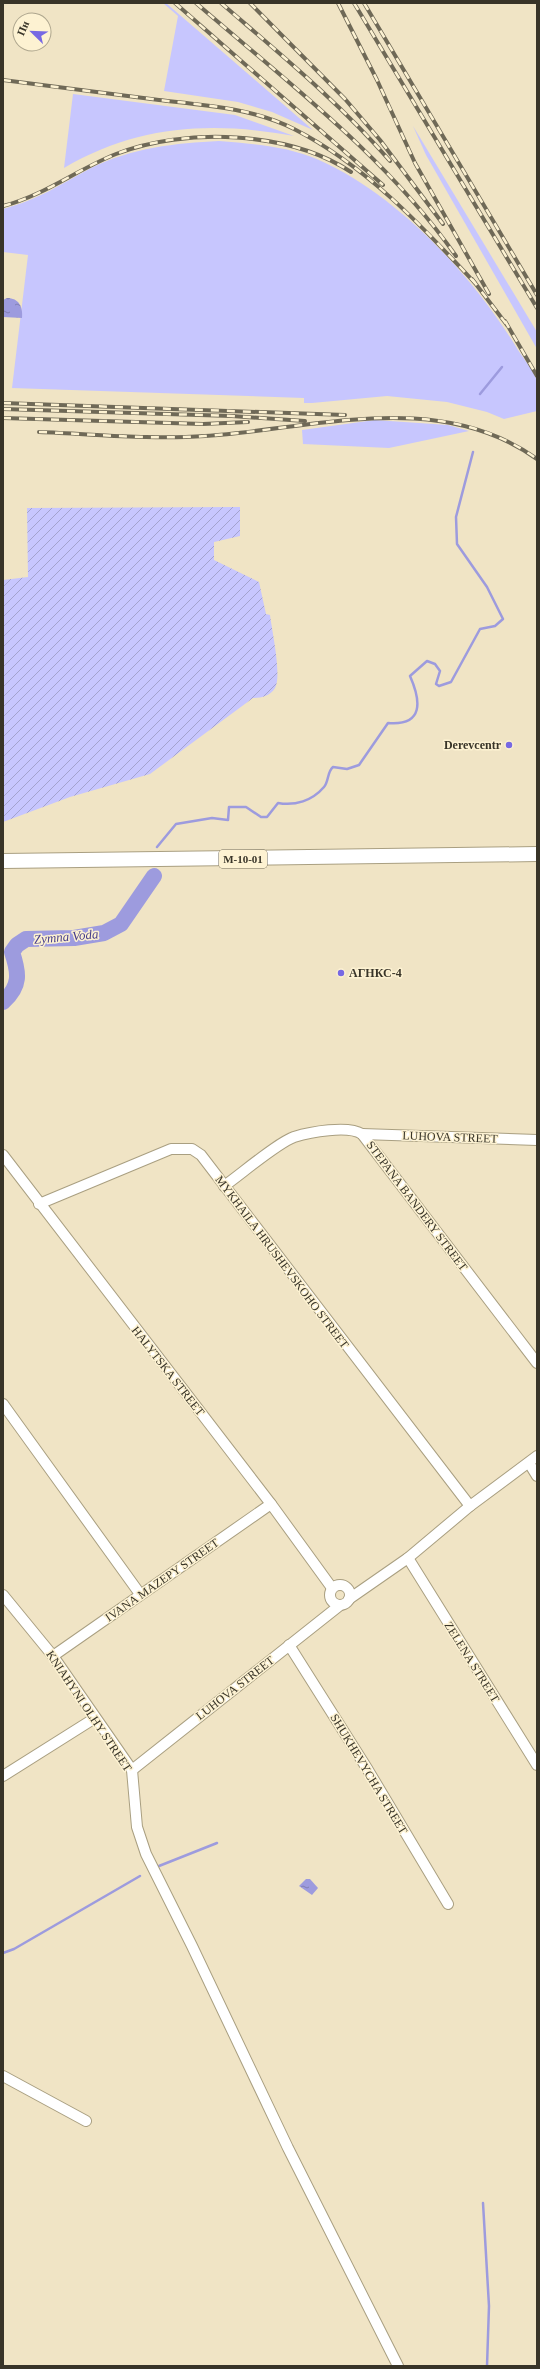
<svg xmlns="http://www.w3.org/2000/svg" width="540" height="2369" font-family="'Times New Roman',serif">
  <style>
    .grass { fill: #c7c6fe }
    .garden { fill: url(#garden-furrows) }
    .water { fill: url(#water-ripples) }
    .lines { fill: none; stroke-linecap: round; stroke-linejoin: round }
    .stream { stroke: #9d9bde; stroke-width: 2.5 }
    .river { stroke: #9d9bde; stroke-width: 16 }
    .minor-casing { stroke: #a99f81; stroke-width: 12 }
    .highway-casing { stroke: #a99f81; stroke-width: 16 }
    .minor { stroke: #fff; stroke-width: 10 }
    .highway { stroke: #fff; stroke-width: 14 }
    .rail-casing { stroke: #6f6957; stroke-width: 4 }
    .rail { stroke: #fdf2d2; stroke-width: 2.5; stroke-dasharray: 8; stroke-linecap: butt }
    .poi-dot { fill: #7768e3; stroke: #fdf2d2; stroke-width: 1.5 }
    .labels { text-anchor: middle; stroke-width: 3; stroke-linejoin: round; paint-order: stroke }
    .shield { fill: #fdf2d2; stroke: #736d5b; stroke-width: 1 }
    .shield-label { font-size: 11px; font-weight: bold; fill: #383428 }
    .poi-label { font-size: 12px; font-weight: bold; fill: #383428; stroke: #fdf2d2; text-anchor: end }
    .street-label { font-size: 12px; fill: #383428; stroke: #fdf2d2 }
    .water-label { font-size: 13px; font-style: italic; fill: #463d8c; stroke: #fdf2d2 }
  </style>
  <defs>
    <pattern id="garden-furrows" width="10" height="10" patternUnits="userSpaceOnUse"><rect width="10" height="10" fill="#c7c6fe"/><path d="M-1 1l2-2M0 10L10 0M9 11l2-2" fill="none" stroke="#a3a2ce"/></pattern>
    <pattern id="water-ripples" width="26" height="14" patternUnits="userSpaceOnUse"><rect width="26" height="14" fill="#9d9bde"/><path d="M2 4q2-2 4 0t4 0M15 11q2-2 4 0t4 0" fill="none" stroke="#817fb4"/></pattern>
  </defs>
  <rect width="100%" height="100%" fill="#f0e4c5"/>
  <g class="grass">
    <polygon points="163,3 166,3 313,130 272,112 238,102 164,91 178,16"/>
    <path d="M73 94 235 115 294 136C212 121 137 125 64 168Z"/>
    <polygon points="413,126 537,332 537,349 426,155"/>
    <path d="M219 141C254 144 287 146 319 160 398 195 474 277 518 350 524 359 534 371 537 381 539 389 537 402 537 411L504 419 487 412 447 402 387 396 312 403H304V398L12 388 28 255 3 252V209C40 199 59 185 91 168 131 148 176 143 219 141Z"/>
    <polygon points="375,420 448,425 469,431 389,448 303,444 302,430"/>
  </g>
  <path class="garden" d="M240 507V536L214 542V560L259 582 266 614 270 615C272 631 282 676 275 688 270 696 262 698 253 698L150 774 70 797 3 822V580L28 577 27 508Z"/>
  <g class="water">
    <path d="M7 298C19 298 23 307 22 318L3 317V300Z"/>
    <polygon points="306,1879 310,1879 318,1888 312,1895 299,1886"/>
  </g>
  <g class="lines">
    <g class="stream">
      <polyline points="480,394 502,367"/>
      <path d="M157 847 176 824 212 818 228 820 229 807H246L261 817H267L278 803C295 806 312 801 324 787 329 781 327 772 333 767L347 769 359 765 388 723C424 726 421 701 410 676L427 661 435 664 440 671 436 684 439 686 451 682 480 629 495 626 503 619 487 587 457 544 456 517 473 452"/>
      <polyline points="159,1866 217,1843"/>
      <polyline points="3,1953 14,1949 140,1876"/>
      <polyline points="483,2203 489,2306 487,2366"/>
    </g>
    <path class="river" d="M3 1002C21 986 19 973 12 952L17 945 26 939 74 938 104 933 121 924 154 876"/>
    <defs>
      <g id="minor">
        <polyline points="362,1134 537,1140"/>
        <polyline points="3,1155 271,1504 332,1588"/>
        <path d="M224 1186C240 1175 277 1143 294 1137 310 1132 348 1125 362 1134L537 1363"/>
        <polyline points="39,1204 171,1149 192,1149 201,1155 470,1506"/>
        <polyline points="3,1404 140,1594"/>
        <polyline points="529,1463 537,1476"/>
        <polyline points="408,1558 537,1765"/>
        <circle cx="340" cy="1595" r="10"/>
        <polyline points="3,1595 53,1656 132,1770 137,1827 146,1854 192,1946 288,2148 398,2366"/>
        <polyline points="349,1599 408,1558 470,1506 537,1456"/>
        <polyline points="289,1645 368,1770 448,1904"/>
        <polyline points="53,1656 271,1504"/>
        <polyline points="132,1770 339,1606"/>
        <polyline points="3,1776 95,1718"/>
        <polyline points="3,2076 86,2121"/>
      </g>
      <polyline id="highway" points="3,861 537,854"/>
    </defs>
    <use href="#minor" class="minor-casing"/>
    <use href="#highway" class="highway-casing"/>
    <use href="#minor" class="minor"/>
    <use href="#highway" class="highway"/>
    <defs>
      <g id="rail">
        <polyline points="175,3 383,185"/>
        <path d="M196 3C287 82 386 156 456 256"/>
        <path d="M221 3C280 54 339 102 390 161"/>
        <polyline points="250,3 345,99 380,140 443,224"/>
        <polyline points="338,3 377,80 415,163 489,294"/>
        <polyline points="354,3 537,308"/>
        <polyline points="364,3 537,295"/>
        <path d="M3 80C55 87 107 93 159 100 204 105 253 108 294 129 365 165 422 226 475 283"/>
        <path d="M3 206C45 195 76 170 116 154 185 127 289 131 351 172"/>
        <polyline points="472,279 507,325"/>
        <polyline points="505,321 537,376"/>
        <polyline points="3,403 345,415"/>
        <polyline points="3,409 232,416 305,421"/>
        <polyline points="3,418 203,424 248,422"/>
        <path d="M39 432C95 434 150 440 205 436 315 429 438 388 537 459"/>
      </g>
    </defs>
    <use href="#rail" class="rail-casing"/>
    <use href="#rail" class="rail"/>
  </g>
  <g class="poi-dot">
    <circle cx="509" cy="745" r="4"/>
    <circle cx="341" cy="973" r="4"/>
  </g>
  <g class="labels">
    <rect class="shield" x="219" y="850" width="48" height="18" rx="3"/>
    <g class="shield-label">
      <text x="243" y="863">М-10-01</text>
    </g>
    <g class="poi-label">
      <text x="501" y="749">Derevcentr</text>
      <text x="349" y="977" text-anchor="start">АГНКС-4</text>
    </g>
    <g class="street-label">
      <text transform="translate(450 1137) rotate(2)" y="4">LUHOVA STREET</text>
      <text transform="translate(417 1206) rotate(53)" y="4">STEPANA BANDERY STREET</text>
      <text transform="translate(282 1262) rotate(53)" y="4">MYKHAILA HRUSHEVSKOHO STREET</text>
      <text transform="translate(168 1371) rotate(52)" y="4">HALYTSKA STREET</text>
      <text transform="translate(162 1580) rotate(-35)" y="4">IVANA MAZEPY STREET</text>
      <text transform="translate(472 1662) rotate(58)" y="4">ZELENA STREET</text>
      <text transform="translate(235 1688) rotate(-38)" y="4">LUHOVA STREET</text>
      <text transform="translate(89 1711) rotate(56)" y="4">KNIAHYNI OLHY STREET</text>
      <text transform="translate(369 1774) rotate(59)" y="4">SHUKHEVYCHA STREET</text>
    </g>
    <g class="water-label">
      <text transform="translate(66 936) rotate(-5)" y="5">Zymna Voda</text>
    </g>
  </g>
  <rect width="540" height="2369" fill="none" stroke="#383428" stroke-width="8"/>
  <g transform="translate(32 32) rotate(293)"><circle r="19" fill="#fdf2d2" stroke="#aea68e"/>
  <path d="M0-3L7 15L0 10L-7 15Z" fill="#7768e3"/>
  <text y="-6" font-size="11" font-weight="bold" text-anchor="middle" fill="#383428">Пн</text>
  </g>
</svg>
